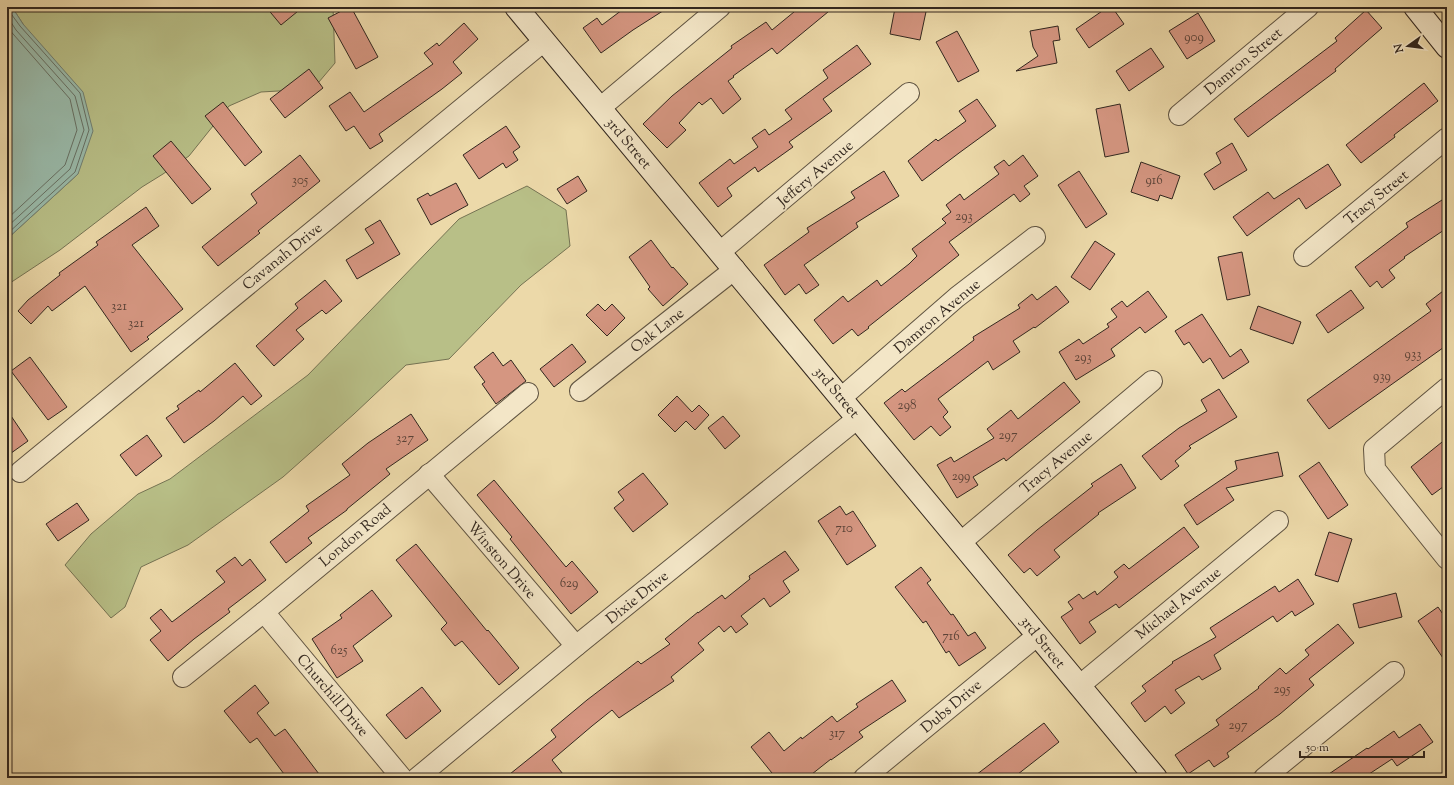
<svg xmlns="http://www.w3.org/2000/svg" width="1454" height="785" font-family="'Sorts Mill Goudy',serif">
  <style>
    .green { fill: #b8bf87; stroke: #757353 }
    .water { fill: #99baaa; stroke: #707f72 }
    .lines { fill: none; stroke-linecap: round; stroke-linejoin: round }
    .shore { stroke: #667064; stroke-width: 1 }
    .building { fill: #d59681; stroke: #32271f }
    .street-casing { stroke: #605442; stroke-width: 22 }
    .secondary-casing { stroke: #32271f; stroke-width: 24 }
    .street { stroke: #f3e6c7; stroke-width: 20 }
    .secondary { stroke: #f3e6c7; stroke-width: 22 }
    .labels { text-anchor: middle; stroke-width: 4; stroke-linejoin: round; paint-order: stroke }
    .number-label { font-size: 13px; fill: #5b4338 }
    .street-label { font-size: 15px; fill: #32271f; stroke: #f3e6c7 }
  </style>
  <rect width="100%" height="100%" fill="#ecd9a9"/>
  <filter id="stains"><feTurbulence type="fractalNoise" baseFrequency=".005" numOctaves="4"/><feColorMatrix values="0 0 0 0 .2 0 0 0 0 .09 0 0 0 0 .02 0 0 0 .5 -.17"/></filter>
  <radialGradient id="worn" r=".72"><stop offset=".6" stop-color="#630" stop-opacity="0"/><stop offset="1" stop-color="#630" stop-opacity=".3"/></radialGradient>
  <g class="green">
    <polygon points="12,7 333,7 335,63 313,89 261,92 229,106 189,156 163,174 142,187 60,250 7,285 7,239 78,174 23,24"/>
    <polygon points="527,186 566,210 570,246 521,285 449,359 406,365 354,414 283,477 188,545 141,567 125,607 111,618 65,565 91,534 138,494 170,479 308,375 459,219"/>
  </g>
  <polygon class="water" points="7,7 12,7 23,24 83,92 93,131 78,174 7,239"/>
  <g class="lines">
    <g class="shore">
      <polyline points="7,16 16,30 75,96 84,130 70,169 7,227"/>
      <polyline points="7,27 70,99 77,130 65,165 7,219"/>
      <polyline points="7,234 75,172 89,130 80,93 20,26 9,11 9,7"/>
    </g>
  </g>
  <g class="building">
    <polygon points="266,7 303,7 281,25"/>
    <polygon points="349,7 351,7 378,57 356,69 328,18"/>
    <polygon points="626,7 669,7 633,30 601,53 583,28 597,18 602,25"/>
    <polygon points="800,7 834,7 777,54 772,48 733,76 734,77 728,81 741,99 723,114 711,98 702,105 699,102 679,123 686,130 667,148 643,124 672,96 732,48 731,46 766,22 772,30"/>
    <polygon points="906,7 927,7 920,40 890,34 895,8 905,10"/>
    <polygon points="1108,7 1112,7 1124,24 1089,48 1076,29"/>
    <polygon points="1366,10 1382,28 1335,69 1336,71 1248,137 1234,119 1337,41 1335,38"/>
    <polygon points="1198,13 1215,41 1187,59 1169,31"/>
    <polygon points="464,23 478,39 453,62 462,73 442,89 379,134 383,141 370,149 354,126 346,131 329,106 350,92 364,112 433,64 424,53 437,43 439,46"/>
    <polygon points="1058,26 1060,40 1053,41 1057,63 1016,71 1038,56 1033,47 1030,31"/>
    <polygon points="957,31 979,71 958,82 936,42"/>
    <polygon points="857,45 871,64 823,99 832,111 789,142 793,147 758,172 755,167 727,188 732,196 718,207 699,183 730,159 734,164 758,147 752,138 765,129 769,135 792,119 785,110 828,78 823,70"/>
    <polygon points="1151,48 1164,67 1129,91 1116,71"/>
    <polygon points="309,69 323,88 285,118 270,99"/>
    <polygon points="1424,83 1438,101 1394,135 1395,137 1361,163 1346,145"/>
    <polygon points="977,99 996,126 959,153 922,181 908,161 936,139 938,141 966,121 959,111"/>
    <polygon points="223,102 262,152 245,166 205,116"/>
    <polygon points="1120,104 1129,152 1105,157 1096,109"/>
    <polygon points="506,126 520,147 513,152 518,160 506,168 503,163 479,179 463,155"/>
    <polygon points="171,141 211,189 192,204 153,156"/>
    <polygon points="1232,143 1247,170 1214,190 1204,174 1221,163 1216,153"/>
    <polygon points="300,155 320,181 258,231 260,233 218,266 202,247 257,203 251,194"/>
    <polygon points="1023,155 1038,176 1024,186 1030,194 1020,202 1014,194 949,242 959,255 868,327 869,328 858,336 852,329 833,344 814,320 843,296 848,302 877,280 881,286 909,264 917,256 912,249 946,223 942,219 951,212 946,205 960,194 964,200 999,174 994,167 1004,160 1009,166"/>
    <polygon points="1141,162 1180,176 1172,199 1160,195 1158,201 1131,192"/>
    <polygon points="1328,164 1341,185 1306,209 1299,198 1247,236 1233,217 1268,192 1274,199"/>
    <polygon points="884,171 899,196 856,223 858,227 804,265 819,285 806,294 799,284 785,295 764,265 809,232 807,228 855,198 851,192"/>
    <polygon points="1079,171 1107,214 1086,228 1058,185"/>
    <polygon points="578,176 587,191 567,204 557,189"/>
    <polygon points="456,183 468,205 431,225 417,199 428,193 430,196"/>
    <polygon points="1442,200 1447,209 1447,228 1404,257 1405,258 1389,270 1395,278 1382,288 1377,281 1370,287 1355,267 1408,227 1406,223"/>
    <polygon points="146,207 159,226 132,245 183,309 147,337 149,339 131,352 85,286 52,311 48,306 31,324 18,311 28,300 60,275 59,273 98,245 96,242"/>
    <polygon points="380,220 400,254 357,279 346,260 374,243 365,229"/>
    <polygon points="651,240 672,268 673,267 688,284 663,306 648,289 650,287 629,257"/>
    <polygon points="1095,241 1115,254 1090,290 1071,277"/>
    <polygon points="1242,252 1250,295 1227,300 1218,257"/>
    <polygon points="325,280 342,301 326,314 322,310 296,330 304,339 274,366 256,346 298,308 295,304"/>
    <polygon points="1056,286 1069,302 1035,328 1034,327 1013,341 1020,352 993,370 988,361 938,399 948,412 943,417 951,427 940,436 931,426 914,440 884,403 902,389 905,392 974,340 973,337 1020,308 1018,305 1032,294 1037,300"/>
    <polygon points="1447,288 1447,345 1329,429 1307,400 1431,311 1426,304"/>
    <polygon points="1351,290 1364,308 1328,333 1316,315"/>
    <polygon points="1148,291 1167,317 1145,333 1140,327 1111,349 1115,356 1076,380 1059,352 1079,339 1083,344 1109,327 1107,324 1117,317 1111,309 1122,301 1127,307"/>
    <polygon points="598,304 605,311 612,304 625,318 607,336 586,315"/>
    <polygon points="1258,306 1301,322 1293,344 1250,329"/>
    <polygon points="1202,314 1230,357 1241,349 1249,362 1223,379 1210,358 1203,363 1189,342 1184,345 1175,331"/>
    <polygon points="572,344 586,362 554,387 540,369"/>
    <polygon points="493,352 503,366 511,360 526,381 496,404 482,384 485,382 474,367"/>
    <polygon points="30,357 67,407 48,420 11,371"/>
    <polygon points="235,363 262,396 251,405 243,396 214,421 184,443 166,418 179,409 177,406 199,390 200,392"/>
    <polygon points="1064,382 1080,402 1006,461 1004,458 973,477 978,485 957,498 937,465 951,457 954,462 994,438 987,429 1011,410 1018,419"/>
    <polygon points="1219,389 1237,417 1189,446 1191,448 1175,461 1179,466 1161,480 1142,456 1179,428 1207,411 1201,400"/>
    <polygon points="677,396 692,412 699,405 709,415 695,430 686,421 675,432 658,415"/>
    <polygon points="7,410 28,441 7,456"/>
    <polygon points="411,414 428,440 386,469 390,474 347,509 347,510 308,538 312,543 286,563 270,542 309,511 306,506 350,475 342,464 368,443"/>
    <polygon points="723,416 740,436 725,449 708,428"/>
    <polygon points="147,435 162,456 136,476 120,455"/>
    <polygon points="1447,438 1447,484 1432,495 1411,467"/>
    <polygon points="1278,452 1283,476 1226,488 1234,500 1197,525 1184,505 1237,469 1235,461"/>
    <polygon points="1319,462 1348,505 1328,519 1299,476"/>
    <polygon points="1121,464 1136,488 1098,513 1099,514 1054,550 1060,557 1037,576 1030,568 1024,573 1008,555 1037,530 1093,486 1091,484"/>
    <polygon points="643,473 668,504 633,532 614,508 624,500 618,492"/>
    <polygon points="494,480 566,567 572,561 598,592 571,614 510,539 512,537 477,495"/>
    <polygon points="77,503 89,520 58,541 46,524"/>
    <polygon points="840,506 846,515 853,511 876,546 847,565 818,521"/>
    <polygon points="1184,527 1199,547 1119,608 1116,604 1089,622 1096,632 1080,644 1061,617 1073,609 1068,602 1079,594 1083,599 1095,591 1097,595 1118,577 1114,572 1124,564 1129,569"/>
    <polygon points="1329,532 1352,539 1338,582 1315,575"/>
    <polygon points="416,544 487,631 488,630 519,668 499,685 462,641 455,646 441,629 447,623 396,560"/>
    <polygon points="785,551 799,570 783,581 790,592 770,607 764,598 741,616 748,624 736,633 731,626 724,632 719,626 698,643 704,650 671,677 674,681 619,718 612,710 592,726 552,760 566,778 505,778 556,737 551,730 587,700 638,661 641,664 670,644 665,639 698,612 698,613 722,595 725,599 750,579 749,576"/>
    <polygon points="235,557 242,566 250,559 266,580 228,609 230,612 194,639 168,661 150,640 161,631 150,618 161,609 172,622 225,582 216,571"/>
    <polygon points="921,567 931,580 927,583 951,615 953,614 968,636 975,632 986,648 959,666 949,651 946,653 926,621 923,623 895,587"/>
    <polygon points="1298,579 1314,604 1295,616 1292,611 1277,622 1273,616 1214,655 1221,669 1202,680 1199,676 1175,690 1185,703 1171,714 1165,706 1145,722 1131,703 1146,691 1142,686 1173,663 1172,662 1216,637 1210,628 1275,586 1279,592"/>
    <polygon points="372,590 392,616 353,646 363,661 337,678 312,639 342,618 340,615"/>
    <polygon points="1396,593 1402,617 1359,628 1353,604"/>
    <polygon points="1438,607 1447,620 1447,664 1418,621"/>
    <polygon points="1338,624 1354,643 1309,679 1314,685 1280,714 1227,753 1229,757 1214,767 1209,760 1188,774 1175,755 1219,725 1216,720 1259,688 1258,687 1280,668 1286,674 1309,655 1305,650"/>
    <polygon points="892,680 906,701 859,732 863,737 831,760 831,759 807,778 776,778 751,747 769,732 784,751 801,737 802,739 832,716 837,722 858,707 856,704"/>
    <polygon points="255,685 269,703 257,713 275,736 285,729 322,778 287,778 257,738 250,743 224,711"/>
    <polygon points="422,687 441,711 406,739 386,715"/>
    <polygon points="1044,723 1059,742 1013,778 972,778"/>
    <polygon points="1420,724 1433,742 1397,766 1392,759 1363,778 1323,778 1367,748 1368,749 1394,731 1399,738"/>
  </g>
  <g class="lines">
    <defs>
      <g id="street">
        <polyline points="600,108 720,7"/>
        <polyline points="1179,115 1308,7"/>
        <polyline points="720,252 909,93"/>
        <polyline points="1304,256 1447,138"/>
        <polyline points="1447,388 1374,449 1375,469 1447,559"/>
        <polyline points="580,391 735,269"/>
        <polyline points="841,398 957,297 1035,237"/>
        <polyline points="20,472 544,41"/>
        <polyline points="429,474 576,646"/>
        <polyline points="961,542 1152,381"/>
        <polyline points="264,612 402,778"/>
        <polyline points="183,677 264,612 528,393"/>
        <polyline points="1079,686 1278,521"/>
        <polyline points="417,778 576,646 858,418"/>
        <polyline points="864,778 1038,635"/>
        <polyline points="1264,778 1394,672"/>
      </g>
      <g id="secondary">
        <polyline points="516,7 1156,778"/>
        <polyline points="1415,7 1447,47"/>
      </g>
    </defs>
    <use href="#street" class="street-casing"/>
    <use href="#secondary" class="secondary-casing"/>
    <use href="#street" class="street"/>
    <use href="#secondary" class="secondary"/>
  </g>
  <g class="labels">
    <g class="number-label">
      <text x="1194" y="41">909</text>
      <text x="300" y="184">305</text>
      <text x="1154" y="184">916</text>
      <text x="964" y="220">293</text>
      <text x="119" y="310">321</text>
      <text x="136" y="327">321</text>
      <text x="1413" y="358">933</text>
      <text x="1083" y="361">293</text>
      <text x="1382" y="380">939</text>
      <text x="907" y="409">298</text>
      <text x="1008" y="439">297</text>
      <text x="405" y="442">327</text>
      <text x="961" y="480">299</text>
      <text x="844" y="532">710</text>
      <text x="569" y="587">629</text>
      <text x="951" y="640">716</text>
      <text x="339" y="654">625</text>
      <text x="1282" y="693">295</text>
      <text x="1238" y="729">297</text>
      <text x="837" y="737">317</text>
    </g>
    <g class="street-label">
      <text transform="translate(1243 61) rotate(-40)" y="5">Damron Street</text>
      <text transform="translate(629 143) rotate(50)" y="5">3rd Street</text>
      <text transform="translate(815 173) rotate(-40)" y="5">Jeffery Avenue</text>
      <text transform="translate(1376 197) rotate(-39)" y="5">Tracy Street</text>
      <text transform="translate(282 256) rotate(-39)" y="5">Cavanah Drive</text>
      <text transform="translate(937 316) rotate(-40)" y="5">Damron Avenue</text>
      <text transform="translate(657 330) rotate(-38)" y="5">Oak Lane</text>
      <text transform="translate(837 392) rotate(50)" y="5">3rd Street</text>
      <text transform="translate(1056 462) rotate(-40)" y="5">Tracy Avenue</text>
      <text transform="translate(355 535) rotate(-40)" y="5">London Road</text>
      <text transform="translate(502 560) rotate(49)" y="5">Winston Drive</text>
      <text transform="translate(637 597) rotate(-39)" y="5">Dixie Drive</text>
      <text transform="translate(1178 603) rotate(-39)" y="5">Michael Avenue</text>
      <text transform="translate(1043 642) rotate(51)" y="5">3rd Street</text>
      <text transform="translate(333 695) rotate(50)" y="5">Churchill Drive</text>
      <text transform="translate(951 706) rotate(-40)" y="5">Dubs Drive</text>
    </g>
  </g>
  <rect width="1454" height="785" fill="none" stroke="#ecd9a9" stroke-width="24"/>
  <rect x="8" y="8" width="1438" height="769" fill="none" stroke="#32271f" stroke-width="2"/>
  <rect x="12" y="12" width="1430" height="761" fill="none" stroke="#32271f"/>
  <g transform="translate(1408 46) rotate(256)" stroke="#f3e6c7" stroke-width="3" paint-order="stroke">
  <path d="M0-3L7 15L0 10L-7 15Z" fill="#32271f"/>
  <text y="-6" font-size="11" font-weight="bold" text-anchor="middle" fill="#32271f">N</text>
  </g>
  <path d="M1300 751v6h124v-6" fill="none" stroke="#32271f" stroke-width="2"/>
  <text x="1306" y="751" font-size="12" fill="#32271f" stroke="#f3e6c7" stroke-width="3" paint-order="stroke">50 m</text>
  <rect width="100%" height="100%" filter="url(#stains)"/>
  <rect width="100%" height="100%" fill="url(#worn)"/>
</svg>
